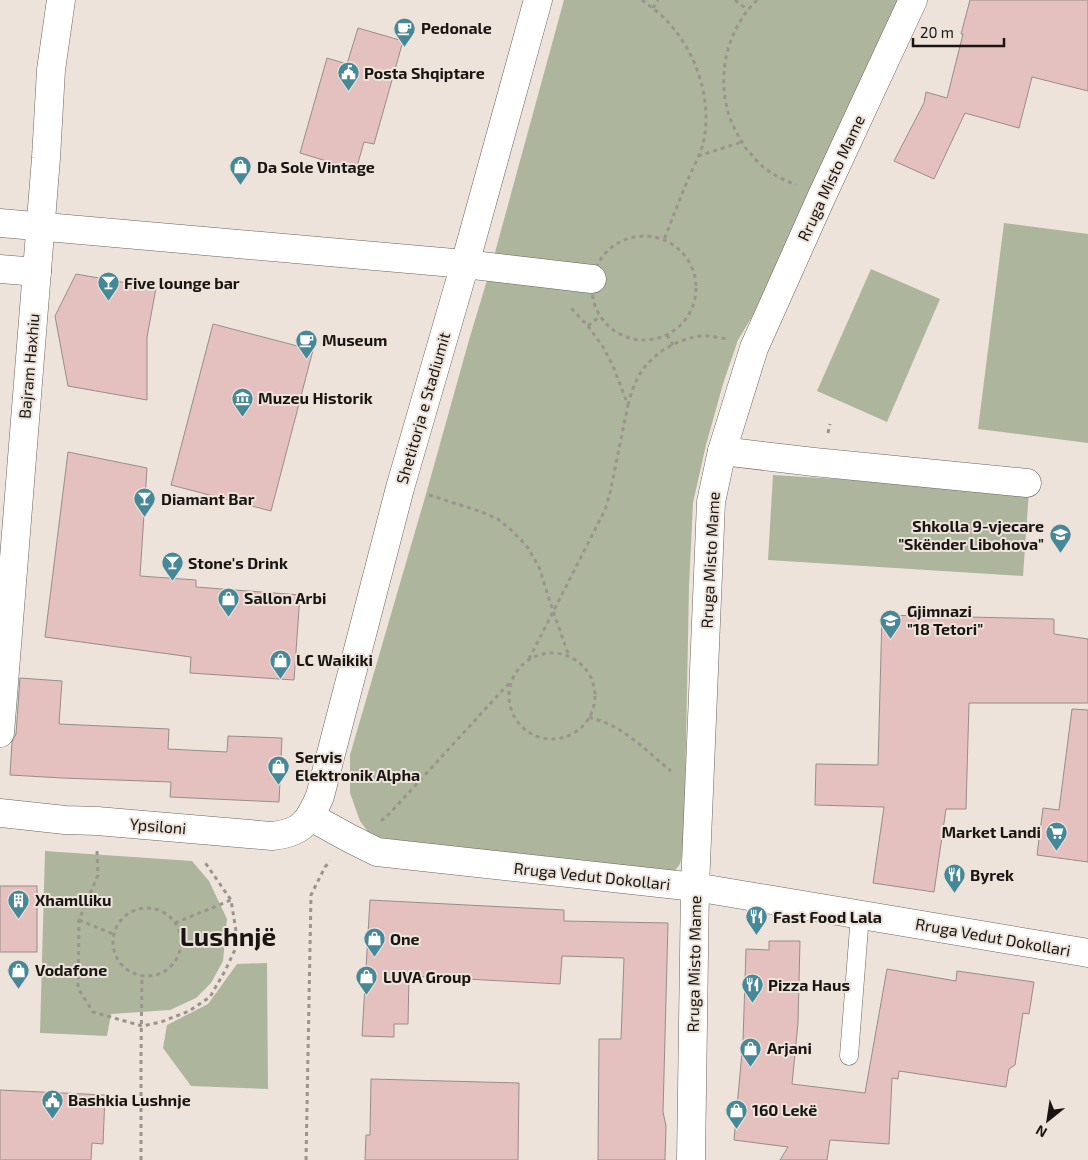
<svg xmlns="http://www.w3.org/2000/svg" width="1088" height="1160" font-family="'Exo 2',sans-serif">
  <style>
    .green { fill: #adb69c }
    .building { fill: #e4c0bf; stroke: #988c8b }
    .lines { fill: none; stroke-linecap: round; stroke-linejoin: round }
    .lane-casing { stroke: #6c635d; stroke-width: 19 }
    .street-casing { stroke: #6c635d; stroke-width: 29 }
    .secondary-casing { stroke: #6c635d; stroke-width: 29 }
    .path { stroke: #9b948e; stroke-width: 3; stroke-dasharray: 4 4; stroke-linecap: butt }
    .lane { stroke: #fff; stroke-width: 18 }
    .street { stroke: #fff; stroke-width: 28 }
    .secondary { stroke: #fff; stroke-width: 28 }
    .labels { text-anchor: middle; stroke-width: 4; stroke-linejoin: round; paint-order: stroke }
    .poi-label { font-size: 16px; font-weight: bold; fill: #181512; stroke: #ede3db; text-anchor: start }
    .street-label { font-size: 16px; fill: #181512; stroke: #ede3db }
    .town-label { font-size: 26px; font-weight: bold; fill: #181512; stroke: #ede3db }
  </style>
  <rect width="100%" height="100%" fill="#ede3db"/>
  <g class="green">
    <polygon points="564,0 899,0 753,315 738,340 723,384 706,445 693,503 689,587 684,847 680,864 674,872 401,850 368,832 360,821 350,793 350,755 426,494 469,340 491,267"/>
    <polygon points="1004,223 1088,234 1088,443 978,429"/>
    <polygon points="871,269 940,299 887,422 817,391"/>
    <polygon points="773,475 1029,491 1023,576 768,560"/>
    <polygon points="45,851 192,861 209,881 227,919 223,961 211,983 196,998 170,1010 111,1014 107,1036 40,1033"/>
    <polygon points="267,963 268,1089 191,1086 163,1048 167,1025 208,1004 237,964"/>
  </g>
  <g class="building">
    <polygon points="970,0 1088,0 1088,91 1032,77 1019,128 965,113 934,179 894,161 924,103 926,92 947,98 963,34 961,34"/>
    <polygon points="358,28 403,41 374,144 364,142 356,170 300,153 327,58 347,64"/>
    <polygon points="76,274 156,288 147,337 147,400 68,386 55,316"/>
    <polygon points="213,324 313,350 271,511 171,485"/>
    <polygon points="68,452 147,468 140,576 196,580 196,587 300,595 294,680 190,673 191,657 45,637"/>
    <polygon points="882,615 1054,619 1054,634 1088,639 1088,703 969,703 966,809 946,809 934,892 873,883 884,807 815,805 816,764 878,765"/>
    <polygon points="20,678 62,681 59,724 169,729 168,749 227,752 228,736 282,738 279,802 170,797 171,782 62,778 10,775 12,742 16,734"/>
    <polygon points="1072,709 1088,710 1088,862 1037,855 1043,808 1059,810"/>
    <rect x="0" y="886" width="37" height="66"/>
    <polygon points="370,900 564,910 564,921 668,923 663,1112 666,1126 665,1160 598,1160 599,1039 621,1039 624,958 562,956 560,984 409,976 408,1024 394,1024 394,1037 362,1036"/>
    <polygon points="769,941 800,941 798,1023 792,1084 865,1093 887,969 956,981 957,971 1034,982 1029,1014 1023,1013 1015,1065 1009,1069 1006,1087 899,1071 898,1079 892,1078 889,1144 830,1140 827,1160 780,1160 788,1147 734,1140 743,1041 746,949 769,950"/>
    <polygon points="371,1079 519,1083 518,1160 365,1160 366,1135 370,1135"/>
    <polygon points="0,1090 105,1095 103,1144 92,1143 91,1160 0,1160"/>
  </g>
  <g class="lines">
    <defs>
      <polyline id="lane" points="849,1056 860,915"/>
      <g id="street">
        <polyline points="0,223 465,264 592,279"/>
        <polyline points="0,269 37,272"/>
        <polyline points="722,451 814,462 1027,483"/>
        <polyline points="0,733 46,158 51,70 61,0"/>
        <polyline points="311,817 349,838 377,852 695,887"/>
      </g>
      <g id="secondary">
        <path d="M0 813 65 820 97 821 272 836C302 833 309 822 320 796L400 488 465 264 538 0"/>
        <polyline points="695,887 1088,953"/>
        <polyline points="691,1160 695,887 711,502 722,451 754,348 821,198 913,0"/>
      </g>
    </defs>
    <use href="#lane" class="lane-casing"/>
    <use href="#street" class="street-casing"/>
    <use href="#secondary" class="secondary-casing"/>
    <g class="path">
      <path d="M642 0C651 7 661 14 668 22 697 53 713 102 703 144 700 155 693 168 688 179 680 199 672 219 664 240"/>
      <polyline points="735,0 748,10"/>
      <path d="M757 0C721 35 713 94 739 137 742 142 745 148 750 153 755 159 762 167 769 171 777 177 787 181 796 185"/>
      <polyline points="653,8 658,0"/>
      <polyline points="698,156 742,142"/>
      <circle cx="644" cy="288" r="52"/>
      <polyline points="588,326 600,316"/>
      <polyline points="667,335 673,345"/>
      <path d="M628 405C631 393 635 382 641 372 654 353 677 339 700 336 709 335 719 338 727 339"/>
      <polyline points="828,433 830,424"/>
      <polyline points="429,495 479,511 498,519 510,529 526,545 539,567 553,611 569,656"/>
      <circle cx="552" cy="696" r="43"/>
      <polyline points="529,659 605,510 610,493 628,405 613,366 603,347 588,326 569,306"/>
      <path d="M589 717C594 719 599 720 604 722 629 732 650 754 671 771"/>
      <polyline points="381,821 390,813 511,681"/>
      <polyline points="97,851 98,875 79,920 78,988 93,1012 142,1026 161,1022 189,1011 210,997 226,969 238,943 231,900 204,861"/>
      <circle cx="147" cy="942" r="34"/>
      <polyline points="79,920 113,934"/>
      <polyline points="175,923 231,900"/>
      <polyline points="141,1160 141,1056 142,976"/>
      <polyline points="306,1160 311,895 325,867 330,861"/>
    </g>
    <use href="#lane" class="lane"/>
    <use href="#street" class="street"/>
    <use href="#secondary" class="secondary"/>
  </g>
  <defs>
    <symbol id="cafe-pin" viewBox="-11 -11 22 30"><path d="M0 17L-7.5 6A9.5 9.5 0 1 1 7.5 6Z" fill="#458898" stroke="#ede3db"/><path d="M-5.5-4.5H6V0H3Q3 3.5 0 3.5H-2.5Q-5.5 3.5-5.5 0ZM3-3.2v2h1.7v-2ZM-6 4.5H4V6H-6Z" fill="#fff"/></symbol>
    <symbol id="civic-pin" viewBox="-11 -11 22 30"><path d="M0 17L-7.5 6A9.5 9.5 0 1 1 7.5 6Z" fill="#458898" stroke="#ede3db"/><path d="M-.6-6.5H3V-4.5H.6V-3L4-1V1h2V6H-6V1h2V-1L-.6-3ZM-1.2 2.5V6h2.4V2.5Z" fill="#fff"/></symbol>
    <symbol id="shop-pin" viewBox="-11 -11 22 30"><path d="M0 17L-7.5 6A9.5 9.5 0 1 1 7.5 6Z" fill="#458898" stroke="#ede3db"/><path d="M-5-2.5h2.3a2.7 3.5 0 0 1 5.4 0H5L5.5 6h-11ZM-1.5-2.5h3a1.5 2.3 0 0 0-3 0Z" fill="#fff"/></symbol>
    <symbol id="bar-pin" viewBox="-11 -11 22 30"><path d="M0 17L-7.5 6A9.5 9.5 0 1 1 7.5 6Z" fill="#458898" stroke="#ede3db"/><path d="M-6-5H6L.8 .8V4.5H3.5V6h-7V4.5H-.8V.8Z" fill="#fff"/></symbol>
    <symbol id="museum-pin" viewBox="-11 -11 22 30"><path d="M0 17L-7.5 6A9.5 9.5 0 1 1 7.5 6Z" fill="#458898" stroke="#ede3db"/><path d="M0-6L6-3V-2H-6V-3ZM-5-1h2V3h-2ZM-1-1h2V3h-2ZM3-1h2V3H3ZM-6 4H6V6H-6Z" fill="#fff"/></symbol>
    <symbol id="school-pin" viewBox="-11 -11 22 30"><path d="M0 17L-7.5 6A9.5 9.5 0 1 1 7.5 6Z" fill="#458898" stroke="#ede3db"/><path d="M0-5L7-2L0 1L-7-2ZM-4 1L0 2.5L4 1V4Q0 6-4 4Z" fill="#fff"/></symbol>
    <symbol id="supermarket-pin" viewBox="-11 -11 22 30"><path d="M0 17L-7.5 6A9.5 9.5 0 1 1 7.5 6Z" fill="#458898" stroke="#ede3db"/><path d="M-6-5.5h2.5l.6 2H6L4.5 2H-2.5L-4.4-4H-6ZM-1.5 3.2a1.3 1.3 0 1 0 .1 0ZM3 3.2a1.3 1.3 0 1 0 .1 0Z" fill="#fff"/></symbol>
    <symbol id="restaurant-pin" viewBox="-11 -11 22 30"><path d="M0 17L-7.5 6A9.5 9.5 0 1 1 7.5 6Z" fill="#458898" stroke="#ede3db"/><path d="M-5-6h1v4h1v-4h1v4h1v-4h1v5L-1.5 .5V6h-2V.5L-5-1ZM5-6V6H3V1.5H1.5Q1.5-4 5-6Z" fill="#fff"/></symbol>
    <symbol id="building-pin" viewBox="-11 -11 22 30"><path d="M0 17L-7.5 6A9.5 9.5 0 1 1 7.5 6Z" fill="#458898" stroke="#ede3db"/><path d="M-4-6H4V6H1V3H-1V6H-4ZM-2.5-4.3h1.7v1.8h-1.7ZM.8-4.3h1.7v1.8H.8ZM-2.5-1h1.7V.8h-1.7ZM.8-1h1.7V.8H.8Z" fill="#fff"/></symbol>
  </defs>
  <g fill-rule="evenodd">
    <use href="#cafe-pin" x="392" y="16" width="25" height="34"/>
    <use href="#civic-pin" x="336" y="60" width="25" height="34"/>
    <use href="#shop-pin" x="228" y="154" width="25" height="34"/>
    <use href="#bar-pin" x="96" y="270" width="25" height="34"/>
    <use href="#cafe-pin" x="294" y="328" width="25" height="34"/>
    <use href="#museum-pin" x="230" y="386" width="25" height="34"/>
    <use href="#bar-pin" x="132" y="486" width="25" height="34"/>
    <use href="#school-pin" x="1048" y="522" width="25" height="34"/>
    <use href="#bar-pin" x="160" y="550" width="25" height="34"/>
    <use href="#shop-pin" x="216" y="586" width="25" height="34"/>
    <use href="#school-pin" x="878" y="608" width="25" height="34"/>
    <use href="#shop-pin" x="268" y="648" width="25" height="34"/>
    <use href="#shop-pin" x="266" y="754" width="25" height="34"/>
    <use href="#supermarket-pin" x="1044" y="820" width="25" height="34"/>
    <use href="#restaurant-pin" x="942" y="862" width="25" height="34"/>
    <use href="#building-pin" x="6" y="888" width="25" height="34"/>
    <use href="#restaurant-pin" x="744" y="904" width="25" height="34"/>
    <use href="#shop-pin" x="362" y="926" width="25" height="34"/>
    <use href="#shop-pin" x="6" y="958" width="25" height="34"/>
    <use href="#shop-pin" x="354" y="964" width="25" height="34"/>
    <use href="#restaurant-pin" x="740" y="972" width="25" height="34"/>
    <use href="#shop-pin" x="738" y="1036" width="25" height="34"/>
    <use href="#civic-pin" x="40" y="1088" width="25" height="34"/>
    <use href="#shop-pin" x="724" y="1098" width="25" height="34"/>
  </g>
  <g class="labels">
    <g class="poi-label">
      <text x="421" y="34">Pedonale</text>
      <text x="364" y="79">Posta Shqiptare</text>
      <text x="257" y="173">Da Sole Vintage</text>
      <text x="124" y="289">Five lounge bar</text>
      <text x="322" y="346">Museum</text>
      <text x="258" y="404">Muzeu Historik</text>
      <text x="161" y="505">Diamant Bar</text>
      <text x="1044" y="532" text-anchor="end">Shkolla 9-vjecare<tspan x="1044" dy="18">"Skënder Libohova"</tspan></text>
      <text x="188" y="569">Stone's Drink</text>
      <text x="244" y="604">Sallon Arbi</text>
      <text x="907" y="617">Gjimnazi<tspan x="907" dy="18">"18 Tetori"</tspan></text>
      <text x="296" y="666">LC Waikiki</text>
      <text x="295" y="763">Servis<tspan x="295" dy="18">Elektronik Alpha</tspan></text>
      <text x="1041" y="838" text-anchor="end">Market Landi</text>
      <text x="970" y="881">Byrek</text>
      <text x="35" y="906">Xhamlliku</text>
      <text x="773" y="923">Fast Food Lala</text>
      <text x="390" y="945">One</text>
      <text x="35" y="976">Vodafone</text>
      <text x="383" y="983">LUVA Group</text>
      <text x="768" y="991">Pizza Haus</text>
      <text x="767" y="1054">Arjani</text>
      <text x="68" y="1106">Bashkia Lushnje</text>
      <text x="752" y="1116">160 Lekë</text>
    </g>
    <g class="street-label">
      <text transform="translate(831 178) rotate(-65)" y="6">Rruga Misto Mame</text>
      <text transform="translate(29 366) rotate(-85)" y="6">Bajram Haxhiu</text>
      <text transform="translate(423 408) rotate(-74)" y="6">Shetitorja e Stadiumit</text>
      <text transform="translate(710 560) rotate(-87)" y="6">Rruga Misto Mame</text>
      <text transform="translate(158 826) rotate(5)" y="6">Ypsiloni</text>
      <text transform="translate(592 876) rotate(6)" y="6">Rruga Vedut Dokollari</text>
      <text transform="translate(993 937) rotate(10)" y="6">Rruga Vedut Dokollari</text>
      <text transform="translate(694 964) rotate(-89)" y="6">Rruga Misto Mame</text>
    </g>
    <g class="town-label">
      <text x="228" y="946">Lushnjë</text>
    </g>
  </g>
  <g transform="translate(1048 1120) rotate(210)" stroke="#ede3db" stroke-width="4" paint-order="stroke">
  <path d="M0-4L9 19L0 12L-9 19Z" fill="#181512"/>
  <text y="-8" font-size="14" font-weight="bold" text-anchor="middle" fill="#181512">N</text>
  </g>
  <path d="M913 38v8h91v-8" fill="none" stroke="#181512" stroke-width="2.5"/>
  <text x="920" y="38" font-size="15" fill="#181512" stroke="#ede3db" stroke-width="4" paint-order="stroke">20 m</text>
</svg>
